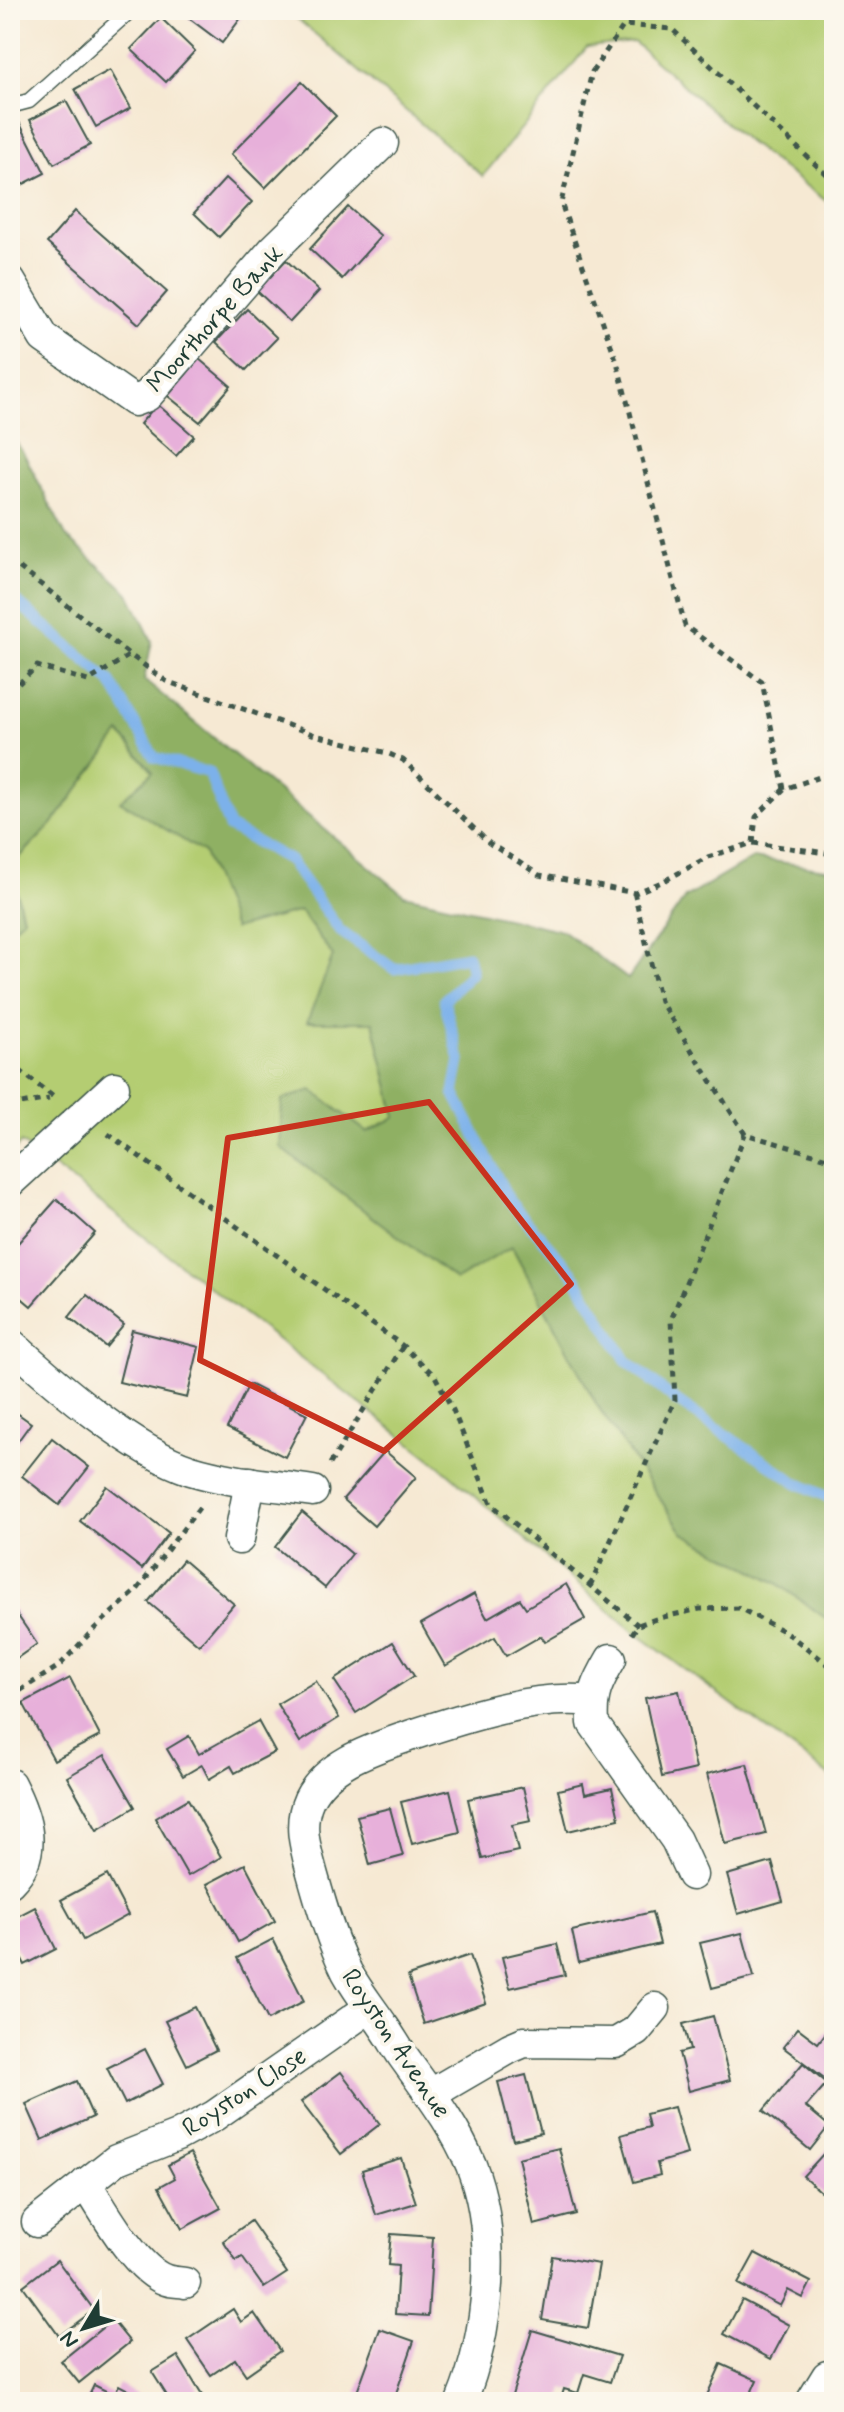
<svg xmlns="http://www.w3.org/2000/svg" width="844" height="2412" font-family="Mynerve,sans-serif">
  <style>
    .green { fill: #b4cd72; stroke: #6a8553; stroke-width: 2 }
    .forest { fill: #8fb064; stroke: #57764c; stroke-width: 2 }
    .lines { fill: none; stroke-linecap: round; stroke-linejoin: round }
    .stream { stroke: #7cb1ea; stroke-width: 11 }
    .building { fill: #e7b0da }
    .lane-casing { stroke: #3f574c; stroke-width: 17 }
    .street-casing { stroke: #3f574c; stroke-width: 33 }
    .path { stroke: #3f574c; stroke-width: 5; stroke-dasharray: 6 6; stroke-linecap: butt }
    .lane { stroke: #fff; stroke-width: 14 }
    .street { stroke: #fff; stroke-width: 30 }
    .marked { fill: none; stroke: #c8321e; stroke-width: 6; stroke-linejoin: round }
    .labels { text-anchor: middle; stroke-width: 8; stroke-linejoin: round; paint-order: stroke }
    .street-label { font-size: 26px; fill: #1f3d34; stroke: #fbf7ec }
  </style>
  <rect width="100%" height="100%" fill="#fbf7ec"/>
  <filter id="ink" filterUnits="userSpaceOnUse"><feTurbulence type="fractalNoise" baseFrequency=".0125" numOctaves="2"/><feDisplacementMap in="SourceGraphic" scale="16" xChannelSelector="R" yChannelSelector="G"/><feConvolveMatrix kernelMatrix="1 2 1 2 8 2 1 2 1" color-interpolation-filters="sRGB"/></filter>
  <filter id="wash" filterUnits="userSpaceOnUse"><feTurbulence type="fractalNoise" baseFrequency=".006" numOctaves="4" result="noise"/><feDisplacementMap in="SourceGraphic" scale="32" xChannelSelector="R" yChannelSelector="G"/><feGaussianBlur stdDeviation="1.8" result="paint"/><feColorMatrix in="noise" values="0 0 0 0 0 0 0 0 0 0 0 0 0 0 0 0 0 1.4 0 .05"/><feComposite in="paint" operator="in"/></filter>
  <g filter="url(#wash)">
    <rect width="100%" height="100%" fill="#f6e9d3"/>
    <g class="green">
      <polygon points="287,10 834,10 834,207 743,138 634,42 587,47 483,176"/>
      <polygon points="120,733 153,772 121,801 205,853 234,928 300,911 333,956 373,1022 396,1117 367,1132 512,1246 597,1405 683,1533 774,1581 834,1624 834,1779 633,1631 435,1462 65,1175 21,1143 10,1154 10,933 23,917 10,867 52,824"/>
    </g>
    <polygon class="forest" points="10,434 24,454 66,536 129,593 152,641 144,680 404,895 563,931 628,979 685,898 753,858 834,870 834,1624 774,1581 683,1533 597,1405 512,1247 456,1280 280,1147 282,1100 312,1090 367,1132 396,1117 373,1022 307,1022 333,956 300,911 234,929 204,853 120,801 153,772 120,733 52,824 10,867 23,918 10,933 10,657 14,656 10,651"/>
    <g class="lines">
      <polyline class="stream" points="10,596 111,682 154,757 209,773 229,827 289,860 340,931 394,969 468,956 472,973 444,1000 460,1060 454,1093 510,1202 572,1272 626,1360 675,1400 795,1482 834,1500"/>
    </g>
    <g id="blocks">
      <g class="building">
        <polygon points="178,10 247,10 222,43"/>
        <polygon points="161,18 195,51 166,82 131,49"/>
        <polygon points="110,70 131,108 96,127 75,89"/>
        <polygon points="302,82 336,116 265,188 231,154"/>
        <polygon points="66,101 90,145 54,164 30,120"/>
        <polygon points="17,118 45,173 10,191 10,122"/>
        <polygon points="226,178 252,202 219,237 194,213"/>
        <polygon points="348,207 381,236 342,279 310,249"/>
        <polygon points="75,211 167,292 139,324 47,243"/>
        <polygon points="286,260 319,291 290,322 257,291"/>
        <polygon points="247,309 277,338 246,370 216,342"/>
        <polygon points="199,359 231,386 200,422 168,396"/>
        <polygon points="157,404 194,436 176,456 140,424"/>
        <polygon points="57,1199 95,1233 31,1306 10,1288 10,1252"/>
        <polygon points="87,1295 124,1325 106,1347 69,1317"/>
        <polygon points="132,1330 199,1347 187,1398 119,1382"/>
        <polygon points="249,1384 307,1414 285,1457 227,1428"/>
        <polygon points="10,1408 31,1423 10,1452"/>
        <polygon points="52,1438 89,1467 59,1505 22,1476"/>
        <polygon points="385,1451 416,1477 374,1526 343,1499"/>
        <polygon points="107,1486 169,1533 142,1569 80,1521"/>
        <polygon points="302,1512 352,1554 325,1588 275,1547"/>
        <polygon points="183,1560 234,1604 199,1645 148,1602"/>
        <polygon points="566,1584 585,1619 545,1642 541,1636 506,1656 495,1637 445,1666 421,1624 474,1594 487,1618 520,1599 526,1608"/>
        <polygon points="12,1607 37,1644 10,1663 10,1608"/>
        <polygon points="393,1642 414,1676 356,1713 334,1680"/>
        <polygon points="70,1678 100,1736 54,1760 23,1703"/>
        <polygon points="316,1681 339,1718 300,1742 277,1704"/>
        <polygon points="679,1691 696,1769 662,1777 645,1698"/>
        <polygon points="258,1721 275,1752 235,1773 231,1766 209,1779 202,1765 183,1776 167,1749 189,1736 199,1754"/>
        <polygon points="105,1755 135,1807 97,1830 67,1777"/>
        <polygon points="747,1764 766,1834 725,1844 707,1774"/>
        <polygon points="583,1784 585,1794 612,1788 619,1819 568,1831 558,1790"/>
        <polygon points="523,1787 531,1821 512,1825 518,1851 482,1859 468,1799"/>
        <polygon points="450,1790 460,1832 412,1844 401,1802"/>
        <polygon points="188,1799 221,1857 188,1876 155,1818"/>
        <polygon points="390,1808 403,1856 370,1865 357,1816"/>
        <polygon points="772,1862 783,1901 738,1914 727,1875"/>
        <polygon points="245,1864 275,1921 238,1942 207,1884"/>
        <polygon points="107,1875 128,1915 83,1940 61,1900"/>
        <polygon points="35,1907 56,1949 25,1965 10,1936 10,1920"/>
        <polygon points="652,1912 660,1944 579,1963 572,1931"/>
        <polygon points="742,1933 754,1977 712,1988 700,1943"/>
        <polygon points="273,1939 304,2001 268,2020 237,1958"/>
        <polygon points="557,1944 565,1975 510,1988 502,1957"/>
        <polygon points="470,1955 486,2003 424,2024 408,1976"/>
        <polygon points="195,2007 216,2050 187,2065 165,2021"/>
        <polygon points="713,2016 730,2080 689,2091 679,2053 690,2050 683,2024"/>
        <polygon points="834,2022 834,2078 831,2083 783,2047 798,2028 818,2043"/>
        <polygon points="145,2049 163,2084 125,2104 107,2068"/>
        <polygon points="803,2063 827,2083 806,2107 829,2126 810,2150 763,2111"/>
        <polygon points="341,2072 380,2124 341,2154 301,2102"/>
        <polygon points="526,2075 541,2133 513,2140 498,2082"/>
        <polygon points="77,2081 93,2117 42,2140 26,2104"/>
        <polygon points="674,2107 687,2154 657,2163 660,2175 634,2182 621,2135 649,2127 646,2114"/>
        <polygon points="834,2142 834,2190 828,2198 803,2176"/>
        <polygon points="559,2148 576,2214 534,2225 518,2158"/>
        <polygon points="190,2153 221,2208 182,2229 159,2187 175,2178 168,2165"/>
        <polygon points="401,2158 416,2203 376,2215 362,2170"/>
        <polygon points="251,2221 287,2273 264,2288 242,2257 236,2261 223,2241"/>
        <polygon points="391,2234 433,2237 428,2316 395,2314 398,2266 388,2265"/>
        <polygon points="755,2253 811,2282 803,2298 788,2290 780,2306 738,2284"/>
        <polygon points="552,2256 599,2264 588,2328 542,2320"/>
        <polygon points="57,2260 94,2310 59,2336 23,2286"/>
        <polygon points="742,2300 789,2325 771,2359 724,2334"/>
        <polygon points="233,2309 241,2322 254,2313 280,2351 246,2375 235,2359 211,2375 187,2340"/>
        <polygon points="112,2320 130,2342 79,2383 61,2361"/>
        <polygon points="380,2329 414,2341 393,2402 357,2392"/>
        <polygon points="532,2330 619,2356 610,2382 584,2374 578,2393 564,2389 560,2402 510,2402"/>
        <polygon points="178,2356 203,2397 195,2402 171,2402 152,2372"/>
        <polygon points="721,2364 757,2380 747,2402 704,2402"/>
        <polygon points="94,2385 114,2395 119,2385 151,2402 86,2402"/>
      </g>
    </g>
  </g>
  <g filter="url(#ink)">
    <use href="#blocks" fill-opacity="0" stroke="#3f574c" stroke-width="2"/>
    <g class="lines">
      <defs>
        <polyline id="lane" points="10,106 29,101 131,10"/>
        <g id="street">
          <polyline points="10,281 44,338 134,401 147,396 273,250 383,143"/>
          <polyline points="10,1182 114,1087"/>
          <path d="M10 1343C57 1385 132 1451 191 1470 230 1482 273 1485 313 1491"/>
          <polyline points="239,1539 250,1482"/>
          <path d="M611 1659C597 1683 591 1695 593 1723L676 1840 692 1875"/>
          <path d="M10 1784C27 1817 39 1853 10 1882"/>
          <polyline points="431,2094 510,2048 524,2042 616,2043 636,2031 655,2008"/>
          <path d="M86 2183C103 2210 136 2270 166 2280 172 2282 179 2282 185 2283"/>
          <polyline points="37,2222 116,2160 177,2136 214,2116 369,2008"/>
          <path d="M461 2402C489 2334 499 2236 471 2165 454 2125 429 2093 404 2058 397 2048 391 2037 384 2027 372 2009 358 1992 347 1972 332 1942 322 1908 313 1876 306 1850 297 1825 309 1799 328 1762 373 1749 409 1736 463 1718 535 1694 591 1701"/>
          <polyline points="811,2402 827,2376"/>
        </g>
      </defs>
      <use href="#lane" class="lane-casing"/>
      <use href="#street" class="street-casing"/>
      <g class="path">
        <polyline points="10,560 130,655"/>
        <polyline points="10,692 37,666 88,681 130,655 166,681 315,735 387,753 403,760 489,843 539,875 635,893 664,881 708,857 753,843 834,854"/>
        <polyline points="784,789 762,682 685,626 617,362 561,203 592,72 624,25 672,29 834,182"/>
        <polyline points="753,843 756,817 784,789 834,772"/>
        <polyline points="634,892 660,1001 745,1134 834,1160"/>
        <polyline points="10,1063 56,1099"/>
        <polyline points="10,1106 49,1099"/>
        <polyline points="108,1134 403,1346 435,1376 453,1410 491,1504 638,1625"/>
        <polyline points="330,1464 403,1346"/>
        <polyline points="590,1586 675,1400 671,1320 745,1134"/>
        <polyline points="632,1634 638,1625 659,1618 700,1609 739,1608 787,1633 834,1669"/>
        <polyline points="10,1697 59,1666 95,1628 137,1590 202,1504"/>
      </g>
      <use href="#lane" class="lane"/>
      <use href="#street" class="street"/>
    </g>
  </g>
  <path class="marked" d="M429 1102 571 1284 384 1451 200 1360 228 1138Z"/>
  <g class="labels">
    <g class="street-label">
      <text transform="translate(214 318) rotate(-48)" y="9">Moorthorpe Bank</text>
      <text transform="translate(397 2043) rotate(56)" y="9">Royston Avenue</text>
      <text transform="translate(244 2091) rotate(-33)" y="9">Royston Close</text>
    </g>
  </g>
  <rect width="844" height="2412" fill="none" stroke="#fbf7ec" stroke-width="40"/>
  <g transform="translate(84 2328) rotate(232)" stroke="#fbf7ec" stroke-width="6" paint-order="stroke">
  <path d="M0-6L14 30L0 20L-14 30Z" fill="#1f3d34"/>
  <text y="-12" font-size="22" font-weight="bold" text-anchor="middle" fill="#1f3d34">N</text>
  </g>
</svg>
